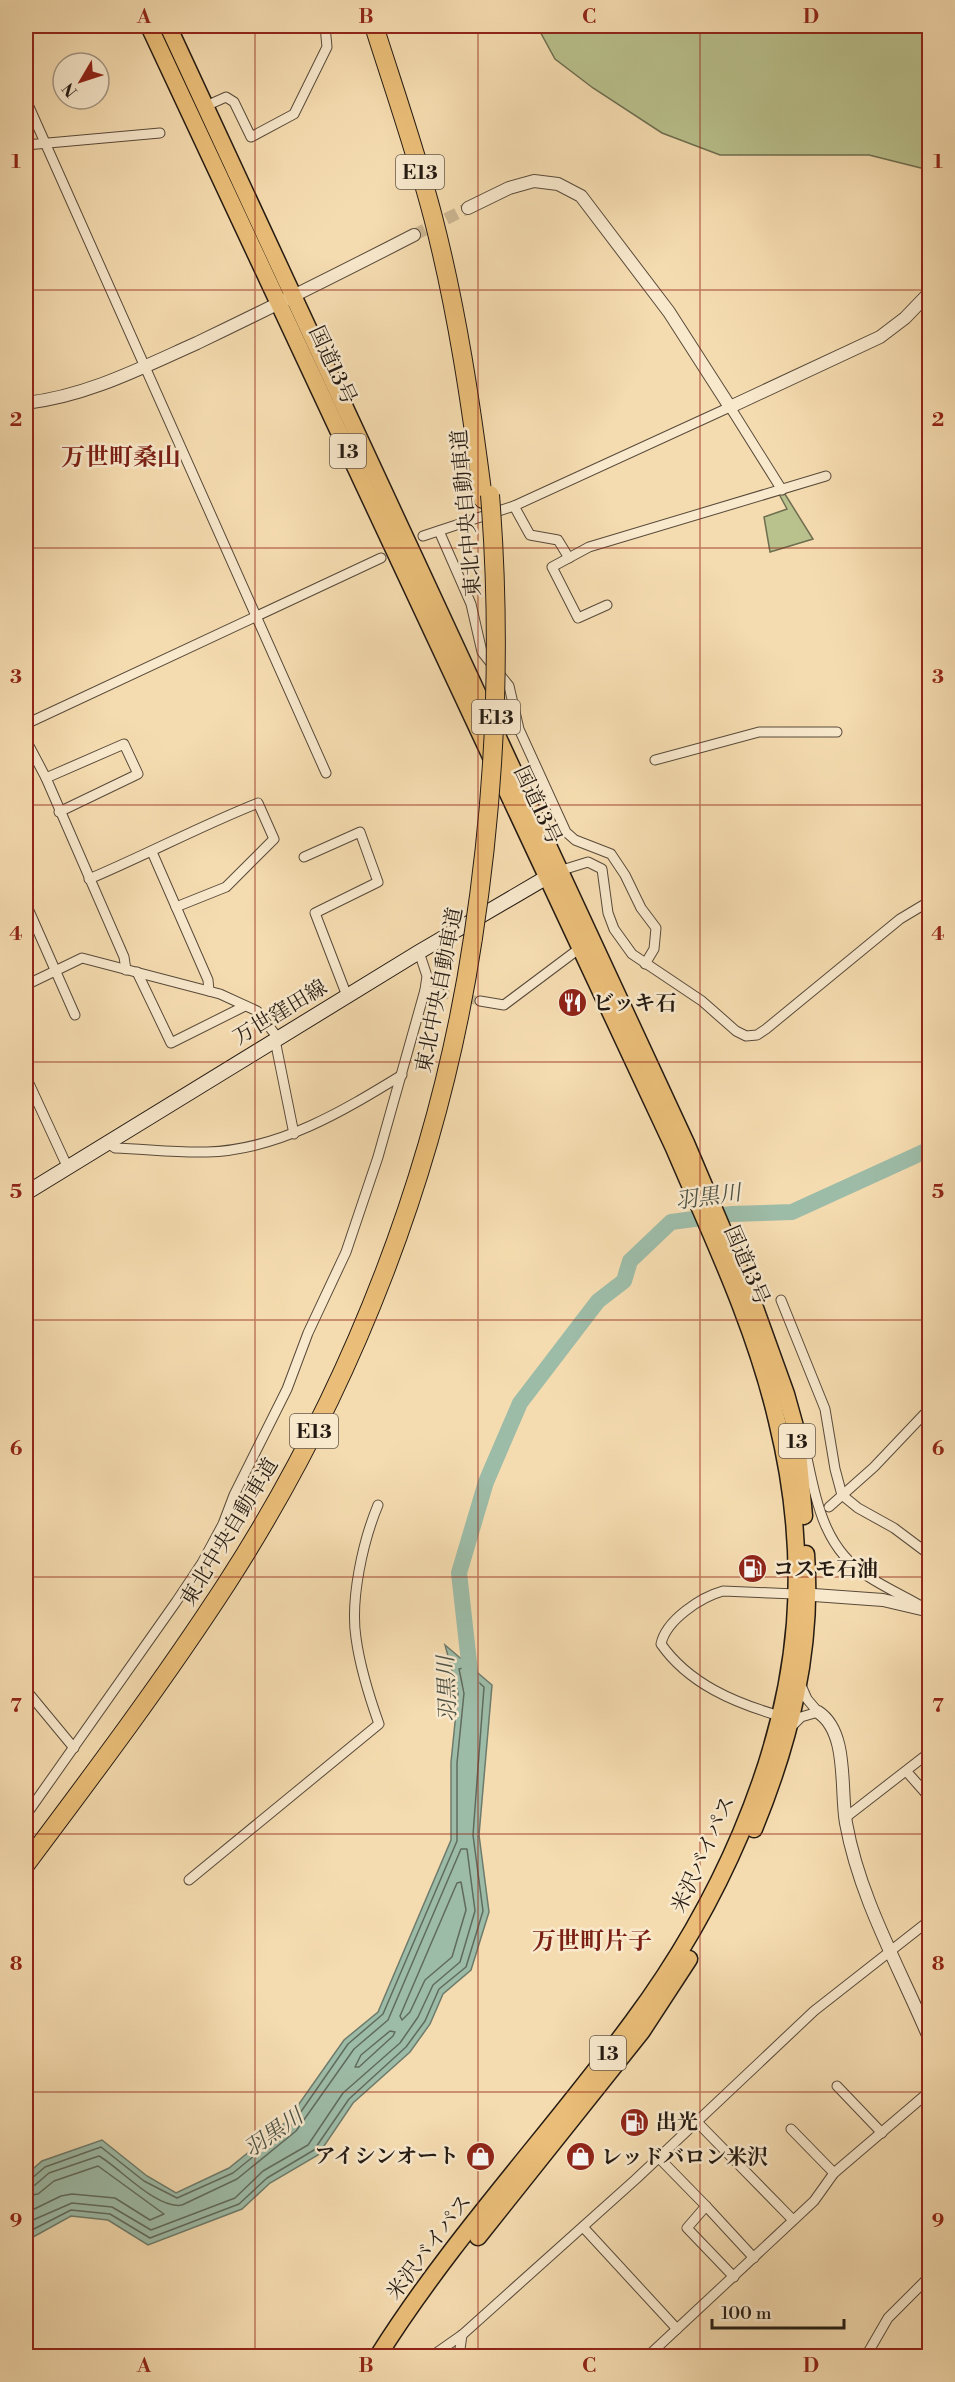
<svg xmlns="http://www.w3.org/2000/svg" width="955" height="2382" font-family="'Libre Bodoni','Noto Serif JP',serif">
  <style>
    .green { fill: #b9c18d; stroke: #6e6e50; stroke-width: 1.5 }
    .water { fill: #9dbca8; stroke: #6d7b6c; stroke-width: 1.5 }
    .lines { fill: none; stroke-linecap: round; stroke-linejoin: round }
    .shore { stroke: #606b5d; stroke-width: 1.5 }
    .river { stroke: #9dbca8; stroke-width: 16 }
    .minor-tunnel { stroke: #cbb590; stroke-width: 9; stroke-dasharray: 9 4.5; stroke-linecap: butt }
    .tertiary-tunnel { stroke: #cbb590; stroke-width: 12; stroke-dasharray: 12 6; stroke-linecap: butt }
    .minor-casing { stroke: #584a3a; stroke-width: 11 }
    .tertiary-casing { stroke: #584a3a; stroke-width: 14 }
    .secondary-casing { stroke: #241a12; stroke-width: 16 }
    .trunk-casing { stroke: #241a12; stroke-width: 19 }
    .motorway-casing { stroke: #241a12; stroke-width: 20 }
    .minor { stroke: #f8e8cc; stroke-width: 9 }
    .tertiary { stroke: #f8e8cc; stroke-width: 12 }
    .secondary { stroke: #f8e8cc; stroke-width: 14 }
    .trunk { stroke: #eabe78; stroke-width: 16 }
    .motorway { stroke: #eabe78; stroke-width: 18 }
    .motorway-bridge-casing { stroke: #241a12; stroke-width: 20; stroke-linecap: butt }
    .motorway-bridge { stroke: #eabe78; stroke-width: 18 }
    .grid { fill: none; stroke: #8f2418; stroke-width: 1.5; stroke-opacity: 0.55 }
    .labels { text-anchor: middle; stroke-width: 5; stroke-linejoin: round; paint-order: stroke }
    .shield { fill: #f8e8cc; stroke: #64584a; stroke-width: 1.5 }
    .shield-label { font-size: 20px; font-weight: bold; fill: #241a12 }
    .street-label { font-size: 21px; fill: #241a12; stroke: #f8e8cc }
    .poi-label { font-size: 21px; font-weight: bold; fill: #241a12; stroke: #f8e8cc; text-anchor: start }
    .water-label { font-size: 22px; font-style: italic; fill: #4e5346; stroke: #f8e8cc }
    .quarter-label { font-size: 24px; font-weight: bold; fill: #7a1f14; stroke: #f8e8cc }
    .neatline { fill: none; stroke: #8f2418; stroke-width: 2 }
    .grid-label { font-size: 20px; text-anchor: middle; font-weight: bold; fill: #8f2418 }
  </style>
  <rect width="100%" height="100%" fill="#f5dcb0"/>
  <filter id="stains"><feTurbulence type="fractalNoise" baseFrequency=".00333" numOctaves="4"/><feColorMatrix values="0 0 0 0 .2 0 0 0 0 .09 0 0 0 0 .02 0 0 0 .5 -.17"/></filter>
  <radialGradient id="worn" r=".72"><stop offset=".6" stop-color="#630" stop-opacity="0"/><stop offset="1" stop-color="#630" stop-opacity=".3"/></radialGradient>
  <g class="green">
    <polygon points="537,26 929,26 929,170 869,155 720,155 662,133 593,88 555,59"/>
    <polygon points="783,491 813,539 770,552 764,517 787,509 779,494"/>
  </g>
  <polygon class="water" points="445,1645 492,1685 479,1835 489,1912 471,1970 443,1994 430,2024 410,2052 353,2103 318,2155 270,2183 242,2209 148,2245 108,2220 71,2216 26,2241 26,2175 42,2161 102,2140 147,2176 176,2193 229,2168 287,2121 344,2040 378,2012 451,1840 451,1762 458,1693"/>
  <g class="lines">
    <g class="shore">
      <polygon points="461,1882 466,1910 452,1957 425,1980 410,2012 402,2020 400,2016 457,1883"/>
      <polygon points="390,2031 395,2032 393,2036 359,2067 355,2067 361,2055"/>
      <polyline points="26,2180 31,2179 45,2167 101,2147 144,2181 177,2198 233,2173 291,2126 348,2044 383,2014 457,1841 457,1763 464,1693 459,1669 463,1668 484,1687 473,1835 483,1911 466,1967 439,1989 425,2021 406,2047 349,2099 314,2150 267,2178 239,2204 150,2238 110,2214 71,2210 26,2233"/>
      <path d="M26 2187 35 2185 49 2173 99 2156C119 2167 157 2210 182 2205L237 2179 296 2131 354 2049 388 2020 461 1849H467L475 1911 460 1962 433 1985 418 2017 400 2043 343 2093 308 2145 263 2171 235 2198 151 2230 112 2207 72 2203 26 2223"/>
      <polyline points="26,2196 38,2194 54,2181 98,2166 164,2214 150,2220 115,2198 72,2194 61,2196 26,2213"/>
    </g>
    <polyline class="river" points="472,1689 459,1573 486,1482 520,1403 598,1301 624,1281 630,1261 671,1222 732,1214 792,1212 930,1149"/>
    <polyline class="minor-tunnel" points="440,993 480,1001"/>
    <polyline class="tertiary-tunnel" points="414,235 468,208"/>
    <defs>
      <g id="minor">
        <polyline points="26,100 326,773"/>
        <polyline points="206,106 226,97 234,102 251,137 294,114 327,47 325,26"/>
        <polyline points="26,145 160,133"/>
        <polyline points="514,506 530,535 558,540 569,558"/>
        <polyline points="439,531 471,604 482,652 509,686 519,729 566,832 575,840 611,854 625,875 641,908 656,928 654,949 645,964"/>
        <polyline points="423,536 514,506 730,407 782,490"/>
        <polyline points="607,605 578,618 552,567 589,547 826,476"/>
        <polyline points="26,724 381,558"/>
        <polyline points="26,740 46,778 124,957 126,970"/>
        <polyline points="655,760 759,732 837,732"/>
        <polyline points="46,778 124,744 138,774 59,812"/>
        <polyline points="152,852 208,980 209,991"/>
        <polyline points="304,857 360,832 378,882 315,913 347,996"/>
        <polyline points="559,871 588,862 602,869 608,913 614,929 632,954 702,1001 736,1031 746,1036 757,1035 766,1029 900,919 930,901"/>
        <path d="M89 879C146 855 200 826 258 803L274 839 226 887 176 907"/>
        <polyline points="26,904 75,1015"/>
        <polyline points="137,972 171,1043 245,1006"/>
        <polyline points="26,985 82,958 220,994 257,1011 278,1038"/>
        <polyline points="425,990 440,993"/>
        <polyline points="480,1001 504,1005 580,948"/>
        <polyline points="275,1040 294,1134"/>
        <polyline points="26,1077 67,1166"/>
        <path d="M106 1142 115 1148C146 1149 177 1153 207 1152 279 1150 343 1111 402 1075"/>
        <polyline points="781,1300 825,1409 835,1469 842,1495 858,1508 894,1528 930,1555"/>
        <path d="M805 1449C816 1498 822 1548 869 1577 886 1588 904 1596 921 1606"/>
        <polyline points="829,1507 874,1467 930,1408"/>
        <polyline points="26,1690 74,1748"/>
        <path d="M780 1716C735 1703 689 1684 661 1644 666 1620 701 1597 723 1591L795 1594"/>
        <polyline points="791,1727 801,1717 818,1712 807,1699 800,1683"/>
        <polyline points="907,1772 930,1798"/>
        <polyline points="26,1815 176,1602 202,1563 223,1524 234,1495 287,1389 308,1333 346,1252 378,1157 425,990 427,976 419,952"/>
        <polyline points="845,1818 930,1752"/>
        <path d="M189 1880 379 1724C369 1696 360 1667 356 1638 350 1599 363 1541 378 1505"/>
        <polyline points="837,2086 882,2133"/>
        <polyline points="697,2122 793,2220"/>
        <polyline points="791,2129 834,2173"/>
        <polyline points="659,2158 706,2206"/>
        <polyline points="583,2227 677,2329"/>
        <polyline points="734,2277 687,2228 706,2206 754,2258"/>
        <polyline points="432,2356 462,2335 636,2179 814,2011 930,1920"/>
        <polyline points="459,2356 462,2335"/>
        <polyline points="648,2356 814,2201 834,2173 930,2091"/>
        <polyline points="866,2356 888,2318 930,2276"/>
      </g>
      <g id="tertiary">
        <polyline points="468,208 509,188 534,181 558,184 581,196 669,312 730,407 880,337 905,318 930,292"/>
        <path d="M26 403C87 396 141 368 197 343 270 308 342 272 414 235"/>
        <polyline points="800,1594 883,1600 930,1611"/>
        <path d="M818 1712C849 1732 840 1790 846 1823 860 1900 900 1968 930 2040"/>
      </g>
      <polyline id="secondary" points="26,1193 419,952 554,873"/>
      <g id="trunk">
        <path d="M149 26 674 1148C712 1237 755 1326 777 1421 793 1486 800 1557 795 1623 784 1764 716 1909 633 2021 550 2134 452 2238 378 2356"/>
        <polyline points="168,26 686,1143 750,1294 786,1394 796,1430 804,1516"/>
        <path d="M754 1829C790 1741 813 1650 806 1554"/>
        <polyline points="478,2237 642,2031 689,1959"/>
      </g>
      <g id="motorway">
        <path d="M374 26C394 89 416 152 433 217 457 310 471 404 483 499"/>
        <path d="M26 1864C95 1772 164 1680 227 1583 352 1389 439 1166 473 938"/>
      </g>
    </defs>
    <use href="#minor" class="minor-casing"/>
    <use href="#tertiary" class="tertiary-casing"/>
    <use href="#secondary" class="secondary-casing"/>
    <use href="#trunk" class="trunk-casing"/>
    <use href="#motorway" class="motorway-casing"/>
    <use href="#minor" class="minor"/>
    <use href="#tertiary" class="tertiary"/>
    <use href="#secondary" class="secondary"/>
    <use href="#trunk" class="trunk"/>
    <use href="#motorway" class="motorway"/>
    <defs>
      <path id="motorway-bridge" d="M473 938C496 789 502 646 490 495"/>
    </defs>
    <use href="#motorway-bridge" class="motorway-bridge-casing"/>
    <use href="#motorway-bridge" class="motorway-bridge"/>
  </g>
  <path class="grid" d="M255 26V2356M478 26V2356M700 26V2356M26 290H930M26 548H930M26 805H930M26 1062H930M26 1320H930M26 1577H930M26 1834H930M26 2092H930"/>
  <defs>
    <symbol id="restaurant-disc" viewBox="-11 -11 22 22"><circle r="9.5" fill="#8f2418" stroke="#f8e8cc"/><path d="M-5-6h1v4h1v-4h1v4h1v-4h1v5L-1.5 .5V6h-2V.5L-5-1ZM5-6V6H3V1.5H1.5Q1.5-4 5-6Z" fill="#fff"/></symbol>
    <symbol id="fuel-disc" viewBox="-11 -11 22 22"><circle r="9.5" fill="#8f2418" stroke="#f8e8cc"/><path d="M-5.5-6h7V0h2V4h1.3V-2.5L3-4.5l.8-.8L6-3V5H2.5V1h-1V6h-7ZM-4.2-4.7v3.2H.2V-4.7Z" fill="#fff"/></symbol>
    <symbol id="shop-disc" viewBox="-11 -11 22 22"><circle r="9.5" fill="#8f2418" stroke="#f8e8cc"/><path d="M-5-2.5h2.3a2.7 3.5 0 0 1 5.4 0H5L5.5 6h-11ZM-1.5-2.5h3a1.5 2.3 0 0 0-3 0Z" fill="#fff"/></symbol>
  </defs>
  <g fill-rule="evenodd">
    <use href="#restaurant-disc" x="556" y="986" width="33" height="33"/>
    <use href="#fuel-disc" x="736" y="1552" width="33" height="33"/>
    <use href="#fuel-disc" x="618" y="2106" width="33" height="33"/>
    <use href="#shop-disc" x="464" y="2140" width="33" height="33"/>
    <use href="#shop-disc" x="564" y="2140" width="33" height="33"/>
  </g>
  <g class="labels">
    <g class="shield">
      <rect x="396" y="155" width="48" height="34" rx="4.5"/>
      <rect x="330" y="434" width="36" height="34" rx="4.5"/>
      <rect x="472" y="700" width="48" height="34" rx="4.5"/>
      <rect x="290" y="1414" width="48" height="34" rx="4.5"/>
      <rect x="779" y="1424" width="36" height="34" rx="4.5"/>
      <rect x="590" y="2036" width="36" height="34" rx="4.5"/>
    </g>
    <g class="shield-label">
      <text x="420" y="179">E13</text>
      <text x="348" y="458">13</text>
      <text x="496" y="724">E13</text>
      <text x="314" y="1438">E13</text>
      <text x="797" y="1448">13</text>
      <text x="608" y="2060">13</text>
    </g>
    <g class="street-label">
      <text transform="translate(333 365) rotate(65)" y="7">国道13号</text>
      <text transform="translate(466 513) rotate(-95)" y="7">東北中央自動車道</text>
      <text transform="translate(538 805) rotate(65)" y="7">国道13号</text>
      <text transform="translate(439 990) rotate(-79)" y="7">東北中央自動車道</text>
      <text transform="translate(280 1012) rotate(-31)" y="7">万世窪田線</text>
      <text transform="translate(747 1265) rotate(67)" y="7">国道13号</text>
      <text transform="translate(229 1532) rotate(-59)" y="7">東北中央自動車道</text>
      <text transform="translate(703 1854) rotate(-66)" y="7">米沢バイパス</text>
      <text transform="translate(429 2247) rotate(-53)" y="7">米沢バイパス</text>
    </g>
    <g class="poi-label">
      <text x="593" y="1010">ビッキ石</text>
      <text x="773" y="1576">コスモ石油</text>
      <text x="656" y="2129">出光</text>
      <text x="459" y="2163" text-anchor="end">アイシンオート</text>
      <text x="601" y="2164">レッドバロン米沢</text>
    </g>
    <g class="water-label">
      <text transform="translate(708 1196) rotate(-8)" y="8">羽黒川</text>
      <text transform="translate(446 1689) rotate(-92)" y="8">羽黒川</text>
      <text transform="translate(273 2132) rotate(-35)" y="8">羽黒川</text>
    </g>
    <g class="quarter-label">
      <text x="121" y="465">万世町桑山</text>
      <text x="592" y="1949">万世町片子</text>
    </g>
  </g>
  <rect width="955" height="2382" fill="none" stroke="#f5dcb0" stroke-width="66"/>
  <g transform="translate(81 81) rotate(231)"><circle r="28" fill="#f8e8cc" stroke="#a39682" stroke-width="1.5"/>
  <path d="M0-4.5L10 22L0 15L-10 22Z" fill="#8f2418"/>
  <text y="-9" font-size="16" font-weight="bold" text-anchor="middle" fill="#241a12">N</text>
  </g>
  <path d="M712 2319v9h132v-9" fill="none" stroke="#241a12" stroke-width="3"/>
  <text x="721" y="2319" font-size="18" fill="#241a12" stroke="#f8e8cc" stroke-width="4.5" paint-order="stroke">100 m</text>
  <rect x="33" y="33" width="889" height="2316" class="neatline"/>
  <g class="grid-label">
    <text x="144" y="23">A</text>
    <text x="366" y="23">B</text>
    <text x="589" y="23">C</text>
    <text x="811" y="23">D</text>
    <text x="16" y="168">1</text>
    <text x="938" y="168">1</text>
    <text x="16" y="426">2</text>
    <text x="938" y="426">2</text>
    <text x="16" y="683">3</text>
    <text x="938" y="683">3</text>
    <text x="16" y="940">4</text>
    <text x="938" y="940">4</text>
    <text x="16" y="1198">5</text>
    <text x="938" y="1198">5</text>
    <text x="16" y="1455">6</text>
    <text x="938" y="1455">6</text>
    <text x="16" y="1712">7</text>
    <text x="938" y="1712">7</text>
    <text x="16" y="1970">8</text>
    <text x="938" y="1970">8</text>
    <text x="16" y="2227">9</text>
    <text x="938" y="2227">9</text>
    <text x="144" y="2372">A</text>
    <text x="366" y="2372">B</text>
    <text x="589" y="2372">C</text>
    <text x="811" y="2372">D</text>
  </g>
  <rect width="100%" height="100%" filter="url(#stains)"/>
  <rect width="100%" height="100%" fill="url(#worn)"/>
</svg>
